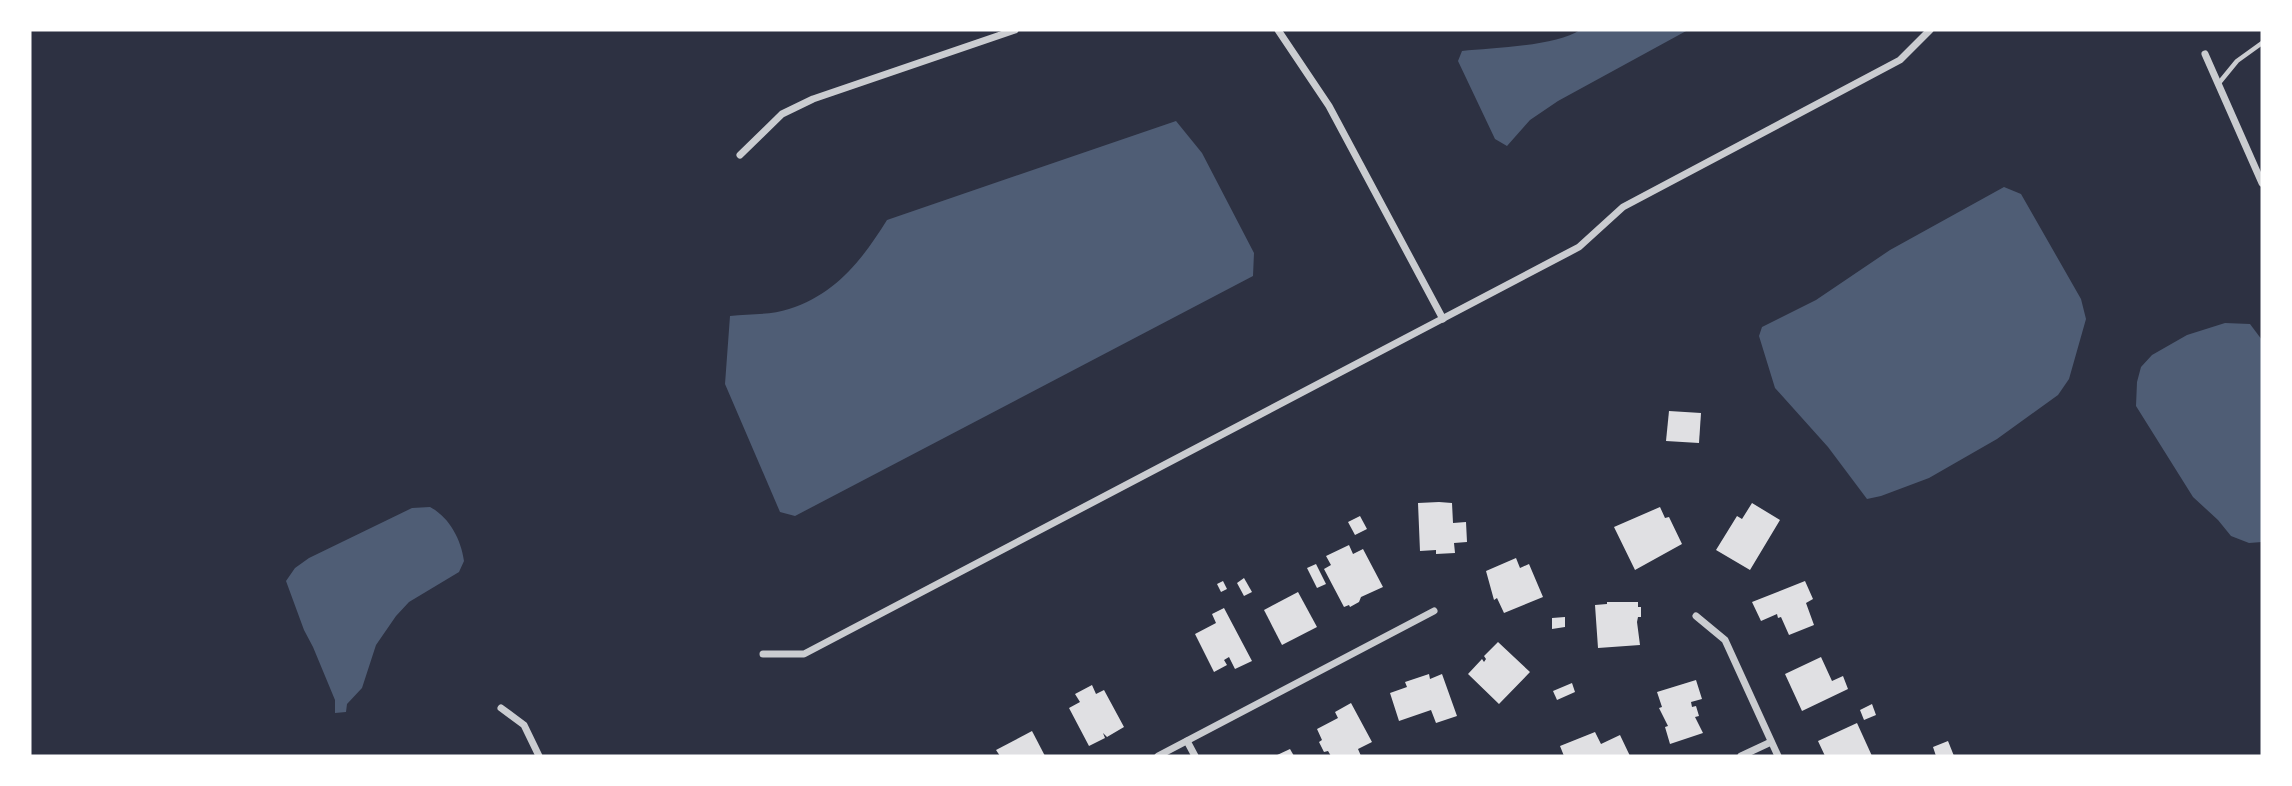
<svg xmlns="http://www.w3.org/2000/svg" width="2292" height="786" font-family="Roboto,sans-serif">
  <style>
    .water { fill: #4f5d75 }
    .building { fill: #e0e0e3 }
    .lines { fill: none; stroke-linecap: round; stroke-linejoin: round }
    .service { stroke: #caccd0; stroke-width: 4.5 }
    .minor { stroke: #caccd0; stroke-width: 7 }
  </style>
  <rect width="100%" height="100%" fill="#2d3142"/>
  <g class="water">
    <path d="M1580 30H1688L1558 101 1530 120 1507 146 1495 139 1458 61 1462 51C1492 48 1557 46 1580 30Z"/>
    <path d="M1176 121 1202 153 1254 253 1253 276 795 516 780 512 725 384 730 316C749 314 772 315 789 309 836 294 862 260 887 220Z"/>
    <polygon points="2004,187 2021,194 2081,299 2086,319 2069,379 2058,395 1997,439 1929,478 1881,496 1867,499 1828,447 1775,388 1759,336 1762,327 1816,300 1890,250"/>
    <polygon points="2225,323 2250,324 2262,340 2262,542 2249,543 2231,536 2218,520 2193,497 2136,406 2137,382 2141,367 2152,355 2187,335"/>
    <path d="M430 507C449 517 461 539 464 561L459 572 409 602 396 616 376 645 362 688 347 704 346 712 335 713V700L313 647 304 630 286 581 295 568 309 558 412 508Z"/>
  </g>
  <g class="building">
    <polygon points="1669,411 1701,413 1699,443 1666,441"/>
    <polygon points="1439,502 1452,503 1453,523 1466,522 1467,542 1454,543 1455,553 1436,554 1436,550 1420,551 1418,503"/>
    <polygon points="1752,503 1780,520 1750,570 1716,550 1737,516 1742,519"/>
    <polygon points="1660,507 1665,518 1669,517 1682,544 1635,570 1614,527"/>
    <polygon points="1360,516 1367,529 1355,535 1348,522"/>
    <polygon points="1349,545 1353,554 1363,549 1383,587 1361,597 1359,602 1350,607 1349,605 1344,607 1324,569 1331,565 1326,556"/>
    <polygon points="1516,558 1520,568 1529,564 1543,597 1504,613 1497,598 1494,600 1486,571"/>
    <polygon points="1316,564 1326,584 1317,588 1307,568"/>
    <polygon points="1244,578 1252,592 1244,596 1237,583"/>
    <polygon points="1223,581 1227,589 1221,592 1217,584"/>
    <polygon points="1805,581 1813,599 1806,603 1814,625 1789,635 1781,617 1778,618 1777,614 1761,621 1752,602"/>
    <polygon points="1298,592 1317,627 1282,645 1264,610"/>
    <polygon points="1607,602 1638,602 1638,607 1641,607 1641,617 1638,617 1637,622 1640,645 1598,648 1595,605 1607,604"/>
    <polygon points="1224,608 1252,661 1235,669 1229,657 1224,660 1227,665 1214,672 1195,634 1216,623 1212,614"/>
    <polygon points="1565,617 1565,627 1552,629 1552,618"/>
    <polygon points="1498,642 1530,672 1499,704 1468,674 1482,659 1484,662 1486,659 1484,656"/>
    <polygon points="1821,657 1832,681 1843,676 1848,689 1802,711 1785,674"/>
    <polygon points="1429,674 1430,679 1442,674 1457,716 1436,723 1431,710 1399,721 1390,693 1407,687 1405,682"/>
    <polygon points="1696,680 1702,699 1691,702 1692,707 1696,706 1699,716 1695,717 1703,733 1670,744 1665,727 1668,726 1659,708 1662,707 1657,692"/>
    <polygon points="1572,683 1575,692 1557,700 1553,691"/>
    <polygon points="1092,685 1096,694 1104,690 1124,727 1107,737 1103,733 1105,738 1089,746 1069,708 1080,702 1075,694"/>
    <polygon points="1351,703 1372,742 1358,749 1361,756 1331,756 1328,751 1324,752 1319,742 1322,740 1317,729 1338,718 1335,712"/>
    <polygon points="1872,704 1876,715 1864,720 1860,710"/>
    <polygon points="1857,723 1872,756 1825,756 1818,741"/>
    <polygon points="1032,731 1045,756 1000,756 996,750"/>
    <polygon points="1595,732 1601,744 1620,735 1630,756 1564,756 1560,746"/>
    <polygon points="1948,741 1954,756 1936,756 1933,747"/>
    <polygon points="1290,749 1294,756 1275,756"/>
  </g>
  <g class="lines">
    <polyline class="service" points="2219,83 2237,61 2262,43"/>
    <g class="minor">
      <polyline points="1278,30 1329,106 1443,319"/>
      <polyline points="2205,54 2262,183"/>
      <polyline points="740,155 782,114 813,99 1015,30"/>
      <polyline points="1696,616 1725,640 1778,756"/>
      <polyline points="763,654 804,654 1579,247 1623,207 1900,60 1930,30"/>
      <polyline points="501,708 524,725 539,756"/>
      <polyline points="1187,741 1195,756"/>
      <polyline points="1158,756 1434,611"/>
      <polyline points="1741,756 1771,742"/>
    </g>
  </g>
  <rect width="2292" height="786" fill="none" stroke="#ffffff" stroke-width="63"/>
</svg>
